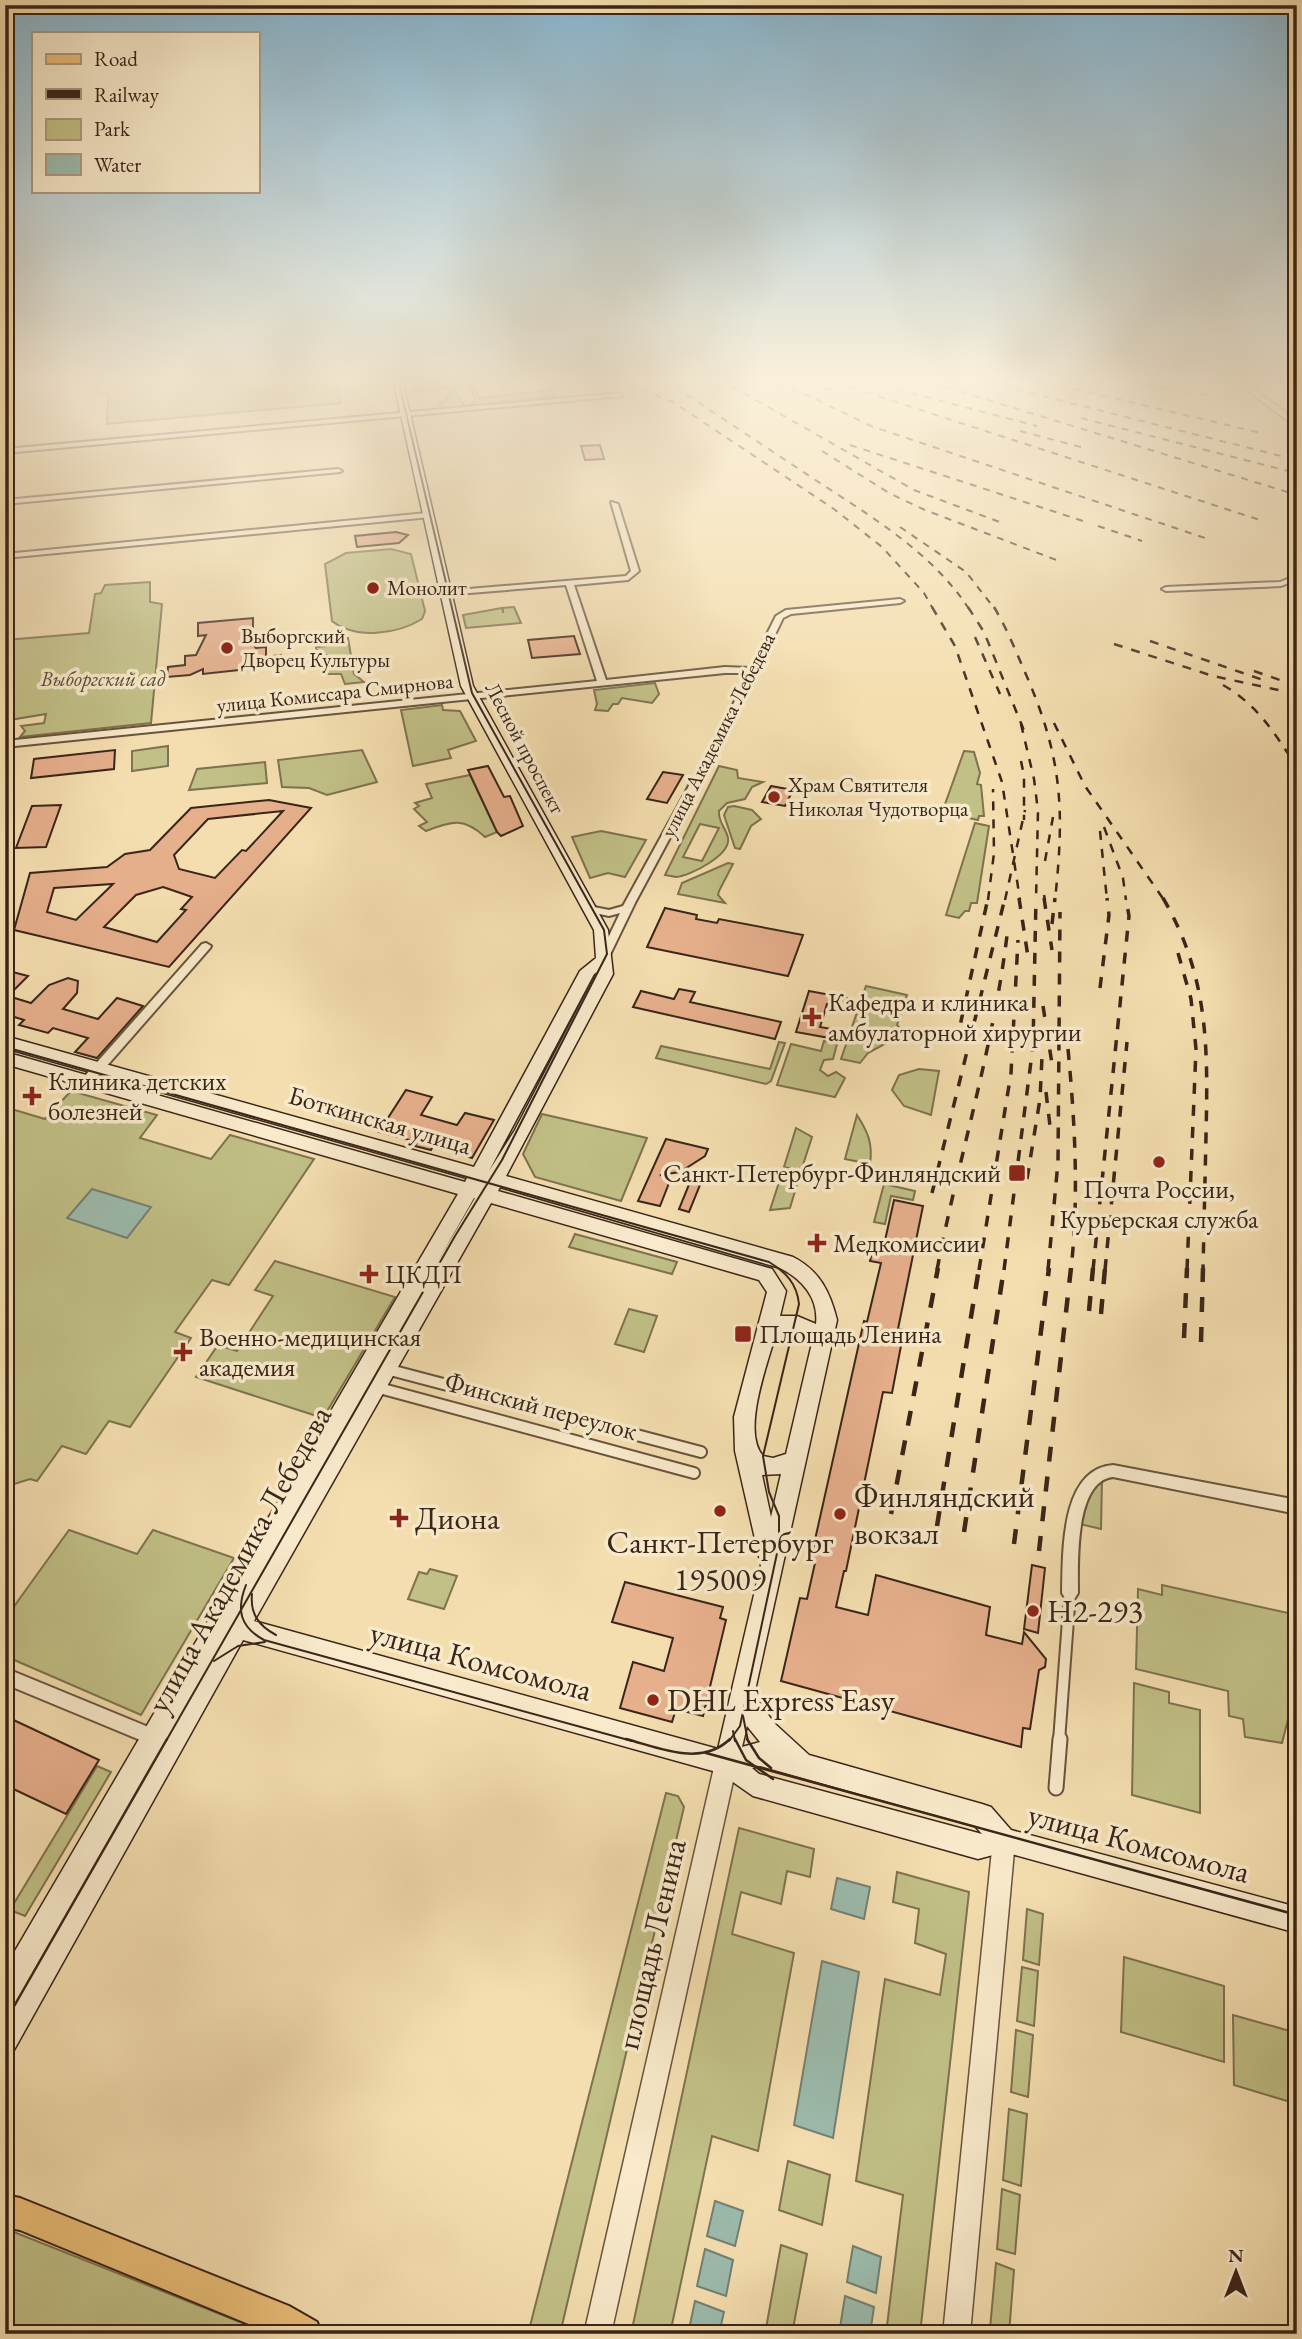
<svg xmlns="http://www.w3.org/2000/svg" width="1302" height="2339" font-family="'EB Garamond',serif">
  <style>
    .green { fill: #c1c086; stroke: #7e7250; stroke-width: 2; fill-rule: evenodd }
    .water { fill: #9cbcae; stroke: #758072; stroke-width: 2 }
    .building { fill: #e7b08d; stroke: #3a2519; stroke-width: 2; fill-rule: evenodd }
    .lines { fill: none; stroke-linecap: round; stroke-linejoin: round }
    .pedestrian-far1-casing { stroke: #68533e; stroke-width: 14 }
    .pedestrian-casing { stroke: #68533e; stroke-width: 17 }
    .minor-casing { stroke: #68533e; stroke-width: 4 }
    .tertiary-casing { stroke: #68533e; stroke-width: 3 }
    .secondary-casing { stroke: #3a2519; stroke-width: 3 }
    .primary-casing { stroke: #3a2519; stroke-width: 4 }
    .pedestrian-far1 { stroke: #f8eacb; stroke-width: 10 }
    .pedestrian { stroke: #f8eacb; stroke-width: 13 }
    .minor { fill: #f8eacb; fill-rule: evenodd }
    .tertiary { fill: #f8eacb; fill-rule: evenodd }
    .secondary { fill: #f8eacb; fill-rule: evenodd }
    .primary { fill: #eabf78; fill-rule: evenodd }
    .tram-far1 { stroke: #3a2519; stroke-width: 2 }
    .tram { stroke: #3a2519; stroke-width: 2.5 }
    .rail-far3 { stroke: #3a2519; stroke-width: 2; stroke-dasharray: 7 7; stroke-linecap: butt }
    .rail-far2 { stroke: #3a2519; stroke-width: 2.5; stroke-dasharray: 9 9; stroke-linecap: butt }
    .rail-far1 { stroke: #3a2519; stroke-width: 3.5; stroke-dasharray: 11 11; stroke-linecap: butt }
    .rail { stroke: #3a2519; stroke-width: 4.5; stroke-dasharray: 15 15; stroke-linecap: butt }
    .poi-dot { fill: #8f2418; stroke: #f8eacb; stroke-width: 2.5 }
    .labels { text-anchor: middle; stroke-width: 7; stroke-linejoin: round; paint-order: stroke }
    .far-poi-label { font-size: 21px; fill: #3a2519; stroke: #f8eacb; text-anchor: start }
    .far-park-label { font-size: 21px; font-style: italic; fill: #5c4c34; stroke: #f8eacb }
    .far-street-label { font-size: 21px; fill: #3a2519; stroke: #f8eacb }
    .poi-label { font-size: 26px; fill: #3a2519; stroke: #f8eacb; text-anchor: start }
    .street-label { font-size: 26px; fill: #3a2519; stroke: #f8eacb }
    .near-poi-label { font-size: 32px; fill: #3a2519; stroke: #f8eacb; text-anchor: start }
    .near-street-label { font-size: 32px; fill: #3a2519; stroke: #f8eacb }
  </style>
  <rect width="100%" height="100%" fill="#f4deaf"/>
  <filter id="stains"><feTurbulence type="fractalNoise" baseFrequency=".00286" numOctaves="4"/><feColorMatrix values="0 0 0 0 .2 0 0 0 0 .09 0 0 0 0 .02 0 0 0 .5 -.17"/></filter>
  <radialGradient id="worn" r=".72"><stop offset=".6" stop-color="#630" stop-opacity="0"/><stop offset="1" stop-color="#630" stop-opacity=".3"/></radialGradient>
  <g class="green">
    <polygon points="101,379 365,379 336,382 341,403 107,424 108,393 98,394 97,383 101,383"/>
    <polygon points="411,379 472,379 479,398 552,390 555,397 473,406 471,405 475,399 470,386 453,388 465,407 441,409 439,403 447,400 449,388 414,392"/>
    <path d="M391 549 411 554 425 611 422 619C398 634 356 640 332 621L325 564 346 553Z"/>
    <polygon points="150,582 150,602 162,604 151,723 20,737 25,731 21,726 44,723 46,714 10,720 8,727 5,728 5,640 89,633 95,594 101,593 105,585"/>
    <polygon points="514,607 521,623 466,628 463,615 502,608 503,613 503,608"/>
    <polygon points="348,638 354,674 364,682 345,684 341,674 321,674 319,662 326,661 327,655 317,655 316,647 326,646 326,640"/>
    <polygon points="655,683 659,694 652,703 622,698 618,704 613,704 608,711 595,710 597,704 594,690"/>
    <polygon points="442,705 443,710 460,711 476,741 448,750 451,758 413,766 401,710"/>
    <polygon points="168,746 168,766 132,771 132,751"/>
    <polygon points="362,750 377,782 327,795 309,788 282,787 278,760"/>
    <polygon points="964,751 974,752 980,773 977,784 981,785 984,816 979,816 978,820 946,813 948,808 944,807"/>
    <polygon points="265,762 267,783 189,790 197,769"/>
    <path d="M719 766 737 770 738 778 763 782 752 787 745 799 727 803 719 811C718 822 726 828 728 838 731 855 690 876 676 877 676 877 665 875 665 875ZM700 824 719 828 702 861 683 857Z"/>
    <path d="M470 775 497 832 485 837C464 817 452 821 426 831L419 826 427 822 414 809 419 806 415 803 432 798 426 784Z"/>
    <polygon points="734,806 752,810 761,819 751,826 740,849 735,848 724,815 728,807"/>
    <polygon points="975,823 989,826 977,903 971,903 969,911 965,911 959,918 946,915"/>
    <polygon points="601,831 646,840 625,877 608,873 590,878 572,837"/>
    <polygon points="728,863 733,864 719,891 718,895 725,903 678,894 682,883"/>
    <polygon points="866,986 907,995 897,1025 902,1030 901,1035 868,1053 860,1063 841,1059"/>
    <polygon points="824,1041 837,1044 833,1059 824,1060 820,1070 828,1076 836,1072 845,1078 835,1097 777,1085 791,1044 821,1051"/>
    <polygon points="779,1042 785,1043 771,1081 766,1084 656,1058 661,1046 770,1069"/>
    <polygon points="919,1069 939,1071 931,1115 904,1106 892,1090 899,1075"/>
    <polygon points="71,1091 157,1115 140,1138 211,1159 230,1135 314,1159 229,1285 212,1280 175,1332 191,1338 130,1427 109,1421 86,1454 62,1446 37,1481 30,1479 5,1487 5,1107 45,1119"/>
    <polygon points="542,1114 647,1138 621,1201 535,1177 523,1154"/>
    <path d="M857 1115C868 1132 873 1144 870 1164L845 1159Z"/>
    <polygon points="796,1128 812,1137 801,1171 784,1167"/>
    <polygon points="783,1170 800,1174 790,1208 770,1210"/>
    <polygon points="884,1184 915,1191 913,1200 891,1196 885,1224 874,1222"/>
    <polygon points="575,1234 677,1262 672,1274 569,1247"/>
    <polygon points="275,1261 395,1297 323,1418 196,1377 218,1345 237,1351 273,1296 255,1290"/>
    <polygon points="629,1309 657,1316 644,1352 615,1344"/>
    <path d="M1102 1480 1101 1529 1080 1524C1085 1509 1088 1489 1102 1480Z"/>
    <polygon points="69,1530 137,1554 153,1530 234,1558 141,1715 5,1656 5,1619"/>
    <polygon points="430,1569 457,1576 444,1609 408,1599 419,1572 427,1574"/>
    <polygon points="1162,1585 1297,1615 1297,1655 1290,1656 1291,1708 1282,1743 1245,1737 1243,1719 1229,1716 1228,1691 1136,1669 1138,1589 1162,1595"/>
    <polygon points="1134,1683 1169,1692 1169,1703 1200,1710 1200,1813 1132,1795"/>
    <polygon points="97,1766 111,1772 25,1916 10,1910"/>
    <polygon points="666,1793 678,1796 684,1807 560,2334 528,2334"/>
    <polygon points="739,1828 814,1849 810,1877 787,1871 781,1904 741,1892 732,1934 794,1953 758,2151 712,2136 670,2334 631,2334"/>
    <polygon points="897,1872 969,1892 920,2334 886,2334 903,2195 856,2181 885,1979 940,1995 946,1954 915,1943 919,1909 893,1902"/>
    <polygon points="1027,1909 1043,1914 1039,1965 1023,1960"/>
    <polygon points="1124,1957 1224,1986 1224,2062 1121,2032"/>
    <polygon points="1022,1967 1038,1971 1034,2026 1017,2021"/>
    <polygon points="1233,2015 1297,2033 1297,2104 1234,2085"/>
    <polygon points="1016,2030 1033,2035 1028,2097 1011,2092"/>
    <polygon points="1009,2109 1027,2114 1021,2186 1003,2180"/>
    <polygon points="788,2161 830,2175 822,2225 779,2210"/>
    <polygon points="1002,2189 1020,2195 1015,2254 997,2249"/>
    <polygon points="5,2230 9,2230 270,2334 23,2334 5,2329"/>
    <polygon points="781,2245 807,2254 792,2334 765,2334"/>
    <polygon points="996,2263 1014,2270 1009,2334 990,2329"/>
  </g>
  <g class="water">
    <polygon points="92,1189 151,1207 127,1238 67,1218"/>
    <polygon points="837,1878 870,1887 864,1919 831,1909"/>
    <polygon points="822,1961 859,1972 833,2138 794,2125"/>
    <polygon points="715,2201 743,2211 735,2246 707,2236"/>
    <polygon points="853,2246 881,2257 876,2293 847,2282"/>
    <polygon points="705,2249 733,2260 726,2296 697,2286"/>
    <polygon points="845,2296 874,2307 870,2334 839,2334"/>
    <polygon points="695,2301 724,2312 719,2334 688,2334"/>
  </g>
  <g class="building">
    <polygon points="600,445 604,459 585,460 581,446"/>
    <polygon points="396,532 408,535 399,543 357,547 355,536"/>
    <polygon points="253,618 253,630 241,632 256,648 266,647 266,657 281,655 281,666 261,668 248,665 248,669 203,674 203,669 190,675 167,677 168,667 185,665 185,656 196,655 206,635 198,636 198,623"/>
    <polygon points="574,636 580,654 532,658 528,640"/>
    <polygon points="115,750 114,769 31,778 34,759"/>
    <polygon points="488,766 504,797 510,796 523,826 501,836 497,832 468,770"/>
    <polygon points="663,772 683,775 667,803 647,799"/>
    <polygon points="771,786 793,790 785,806 762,802"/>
    <path d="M269 800 311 808 169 967 14 930 30 873 107 867 125 854 150 850 191 808ZM283 811 246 851 242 850 215 878 179 869 174 855 208 819ZM113 884 76 920 47 912 54 888ZM163 887 192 897 181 909 186 910 157 942 104 927 136 895Z"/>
    <polygon points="61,805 46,847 16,848 32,806"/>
    <polygon points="665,908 697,915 696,919 717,923 719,919 803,935 788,976 647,947"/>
    <polygon points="5,970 28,976 8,996 31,1003 49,985 68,978 78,981 77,993 63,1009 98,1019 117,998 143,1006 97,1058 75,1052 88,1038 53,1028 48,1033 19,1025 24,1020 5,1014"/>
    <polygon points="679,989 695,992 690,1002 781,1022 775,1039 633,1007 641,991 674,999"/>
    <polygon points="809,991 847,998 844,1008 827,1004 820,1027 837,1030 835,1039 796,1032"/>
    <polygon points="406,1090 432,1097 421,1115 457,1125 465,1113 494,1120 472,1158 433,1146 431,1150 415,1146 417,1142 379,1132"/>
    <polygon points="666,1139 708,1149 705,1156 680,1172 660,1175 671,1178 660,1206 638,1201"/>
    <polygon points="690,1182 700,1185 689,1212 679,1209"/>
    <polygon points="894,1200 923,1206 898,1329 904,1330 892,1393 883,1392 846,1571 844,1571 836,1607 868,1615 876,1575 990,1607 986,1635 1022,1644 1024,1632 1046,1659 1045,1667 1039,1670 1030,1729 1023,1728 1021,1747 781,1681 800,1598 807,1599 815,1563 810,1562 864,1321 867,1322 881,1263 870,1261 874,1243 884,1245"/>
    <polygon points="1032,1565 1045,1568 1038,1633 1024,1629"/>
    <polygon points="625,1582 723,1607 720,1618 726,1620 703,1716 676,1709 672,1722 620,1708 633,1662 664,1671 673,1638 612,1622"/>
    <polygon points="5,1716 99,1760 66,1814 5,1785"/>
  </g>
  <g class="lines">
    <defs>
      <g id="pedestrian-far1">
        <polyline points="394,1371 701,1452"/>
        <polyline points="383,1389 694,1473"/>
        <polyline points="1059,1741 1070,1593"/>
      </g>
      <polyline id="pedestrian" points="1056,1788 1060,1739"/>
      <g id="minor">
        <polygon points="620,393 622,394 622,396 5,453 5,449"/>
        <polygon points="338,469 342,471 340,472 5,504 5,500"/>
        <polygon points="611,502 618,504 639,571 628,580 574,585 606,680 725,667 750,668 776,616 786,610 900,599 904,601 900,603 791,614 783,618 738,711 636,901 606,963 598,963 597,961 620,913 609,916 585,911 584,909 589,906 609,910 623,906 730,711 748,673 725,673 5,747 5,741 597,681 566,585 445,595 441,593 445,591 626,576 631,571"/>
        <polygon points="427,513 430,513 430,517 5,558 5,554"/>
        <polygon points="1297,575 1297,580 1281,586 1166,591 1162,589 1166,587 1280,582"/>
        <polygon points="206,943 211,946 210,948 91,1084 83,1084 81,1081 83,1078 202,944"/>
        <path d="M1113 1465 1297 1500V1514L1113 1477C1074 1481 1078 1565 1078 1593L1075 1598 1070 1600 1065 1598 1062 1593C1063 1554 1060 1469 1113 1465Z"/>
        <polygon points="5,1668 163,1733 165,1739 163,1745 157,1747 5,1684"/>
      </g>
      <g id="tertiary">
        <polygon points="1232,379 1241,379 1297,421 1297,428"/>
        <polygon points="726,1752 734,1755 737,1763 611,2334 584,2334 715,1763 718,1755"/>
        <polygon points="1004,1829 1012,1832 1015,1840 970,2334 943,2334 993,1840 996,1832"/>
      </g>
      <path id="secondary" d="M393 379H402L473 686 608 930 613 974 506 1176 793 1257C820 1271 830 1292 837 1320L754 1695 756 1698 774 1723 809 1755 982 1804 991 1807 1011 1830 1297 1907V1933L1004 1852 978 1859 753 1796 720 1773 243 1640 14 2050 5 2054V2014L11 2005 5 2007V1968L458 1194 5 1064V1052L465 1182 467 1178 5 1048V1036L474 1167 580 971 596 958 594 930 461 686ZM597 972 515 1130 489 1171 594 974ZM500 1187 780 1268C802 1279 819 1298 816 1324L797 1316H780L786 1291 772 1269 498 1191ZM474 1198H475L438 1261ZM491 1203 759 1280 767 1292 734 1417 735 1451 761 1565 718 1749 254 1621ZM790 1331 797 1332 812 1343 786 1454 773 1458 763 1456C741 1431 768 1363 776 1333ZM781 1474 771 1517 762 1475ZM747 1726 760 1742 742 1747ZM760 1766 975 1826 982 1834 759 1774 752 1768Z"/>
      <polygon id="primary" points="5,2195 20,2198 289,2306 317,2322 321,2334 273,2334 20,2230 5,2227"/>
    </defs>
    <use href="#pedestrian-far1" class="pedestrian-far1-casing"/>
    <use href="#pedestrian" class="pedestrian-casing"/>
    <use href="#minor" class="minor-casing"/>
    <use href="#tertiary" class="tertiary-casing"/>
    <use href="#secondary" class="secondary-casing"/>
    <use href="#primary" class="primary-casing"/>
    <use href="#pedestrian-far1" class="pedestrian-far1"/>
    <use href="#pedestrian" class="pedestrian"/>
    <use href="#minor" class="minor"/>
    <use href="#tertiary" class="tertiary"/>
    <use href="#secondary" class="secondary"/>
    <use href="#primary" class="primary"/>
    <g class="tram-far1">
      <path d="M5 1047 769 1262C786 1272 797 1284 799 1304L763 1456 769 1492 779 1516V1544L740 1726 729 1741"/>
      <path d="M246 1585C236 1610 240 1627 264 1640L632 1741"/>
      <path d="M252 1594C250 1614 259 1626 276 1635"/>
      <polyline points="214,1661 238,1646 265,1642"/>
      <polyline points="743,1716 748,1741"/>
      <polyline points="733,1731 735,1741"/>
      <polyline points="166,1741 455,1236 502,1160 607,954 604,930 472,693 398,379"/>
    </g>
    <g class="tram">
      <path d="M626 1739C660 1748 701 1767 730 1739"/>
      <polyline points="735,1739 746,1760 773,1779"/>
      <polyline points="747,1739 759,1758 771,1768"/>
      <polyline points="706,1753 1297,1915"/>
      <polyline points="5,2022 167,1739"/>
    </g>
    <g class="rail-far3">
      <polyline points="616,379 673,402 834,509 882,547 924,593 933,609"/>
      <path d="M663 379C713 412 764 446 814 479 870 516 932 552 969 609"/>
      <polyline points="719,379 914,490 1005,524"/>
      <polyline points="764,379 809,396 871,426 1205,538"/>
      <polyline points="798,379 835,391"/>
      <polyline points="825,379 1263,521"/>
      <polyline points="857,379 1037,426"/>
      <polyline points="920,379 1297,495"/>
      <polyline points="975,379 1289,458"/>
      <polyline points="1033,379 1261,433"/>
      <polyline points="1081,379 1112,384"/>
      <polyline points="1104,379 1210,395"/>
      <polyline points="1081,418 1288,471"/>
      <polyline points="1020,431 1081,447"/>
      <polyline points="850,445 1083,521"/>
      <polyline points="822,451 889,493 925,510 1059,561"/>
      <polyline points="1098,526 1142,541"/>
      <polyline points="900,527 966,572 995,609"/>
    </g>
    <g class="rail-far2">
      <polyline points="932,607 955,646 1002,782 1020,900"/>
      <polyline points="968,607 984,632 1025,733"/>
      <path d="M994 607C1006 627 1015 649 1024 670 1062 756 1065 807 1055 900"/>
      <polyline points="975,637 1000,694"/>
      <polyline points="1150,641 1263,680"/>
      <polyline points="1114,644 1213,676 1297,694"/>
      <polyline points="1254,671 1297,686"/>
      <path d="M1223 685C1259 706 1274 733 1297 767"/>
      <polyline points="1054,723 1085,786 1164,900"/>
      <polyline points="1021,724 1034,779 1038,811 1036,900"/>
      <polyline points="1021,761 1024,776 1024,820"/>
      <polyline points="1104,827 1123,878 1126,900"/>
      <polyline points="1100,831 1107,900"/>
      <polyline points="1045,861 1053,817"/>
      <polyline points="1044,895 1045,900"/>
      <polyline points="988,900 994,853 993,789"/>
      <polyline points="1005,900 1025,810"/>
    </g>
    <g class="rail-far1">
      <polyline points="1019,898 1028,957"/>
      <polyline points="1044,898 1052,950"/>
      <path d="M1163 898C1209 977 1208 1048 1206 1136 1205 1181 1204 1225 1203 1270"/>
      <polyline points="1052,924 1055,898"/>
      <polyline points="1178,953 1191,999 1196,1049 1187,1270"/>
      <polyline points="1100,988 1109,915 1107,898"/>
      <polyline points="1043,1006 1052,1064"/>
      <polyline points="956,1044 988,898"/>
      <path d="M1068 1049C1075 1123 1079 1196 1071 1270"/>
      <polyline points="1046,1092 1050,1126"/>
      <polyline points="1027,1179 1040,1099 1042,1057"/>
      <polyline points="932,1193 1005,898"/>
      <path d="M937 1270C959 1155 995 1043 1008 927"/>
      <polyline points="979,1270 1011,1073 1018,940"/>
      <polyline points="1004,1270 1033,1046 1036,898"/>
      <polyline points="1048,1270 1058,1162 1060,912"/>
      <polyline points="1093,1270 1129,916 1126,898"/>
      <polyline points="1105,1270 1127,1042"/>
    </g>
    <g class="rail">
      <polyline points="1089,1311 1093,1268"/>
      <polyline points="1101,1314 1105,1268"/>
      <polyline points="1184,1338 1187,1268"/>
      <polyline points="1201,1342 1203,1268"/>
      <polyline points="891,1514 938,1268"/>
      <polyline points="937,1526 979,1268"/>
      <polyline points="964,1532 1004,1268"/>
      <polyline points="1014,1544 1049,1268"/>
      <polyline points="1039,1551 1071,1268"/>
    </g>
  </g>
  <linearGradient id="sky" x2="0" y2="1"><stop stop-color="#89b7d1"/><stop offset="0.54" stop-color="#faf0db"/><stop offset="1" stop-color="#faf0db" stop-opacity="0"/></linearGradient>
  <rect width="1302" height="706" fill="url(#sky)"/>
  <g class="poi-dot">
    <circle cx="373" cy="588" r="7"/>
    <circle cx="227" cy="648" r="7"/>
    <circle cx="774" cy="797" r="7"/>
    <path d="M808.5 1006.5h7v7h7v7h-7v7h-7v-7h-7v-7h7z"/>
    <path d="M28.5 1085.5h7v7h7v7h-7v7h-7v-7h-7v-7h7z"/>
    <circle cx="1159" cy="1162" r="7"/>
    <rect x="1008" y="1164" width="18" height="18" rx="3.5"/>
    <path d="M813.5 1232.5h7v7h7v7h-7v7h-7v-7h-7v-7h7z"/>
    <path d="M365.5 1263.5h7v7h7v7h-7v7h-7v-7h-7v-7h7z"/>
    <rect x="734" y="1325" width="18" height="18" rx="3.5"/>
    <path d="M179.5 1341.5h7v7h7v7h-7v7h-7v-7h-7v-7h7z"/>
    <circle cx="720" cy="1511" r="7"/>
    <circle cx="840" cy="1514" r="7"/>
    <path d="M395.5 1507.5h7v7h7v7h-7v7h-7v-7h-7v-7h7z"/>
    <circle cx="1033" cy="1611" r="7"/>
    <circle cx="653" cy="1700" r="7"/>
  </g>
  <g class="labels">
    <g class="far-poi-label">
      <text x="387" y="595">Монолит</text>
      <text x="241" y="643">Выборгский<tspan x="241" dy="24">Дворец Культуры</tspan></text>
      <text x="788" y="792">Храм Святителя<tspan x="788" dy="24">Николая Чудотворца</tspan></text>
    </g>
    <g class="far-park-label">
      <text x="103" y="686">Выборгский сад</text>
    </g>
    <g class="far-street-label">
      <text transform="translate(335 693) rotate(-6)" y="7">улица Комиссара Смирнова</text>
      <text transform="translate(718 735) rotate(-63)" y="7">улица Академика Лебедева</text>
      <text transform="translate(525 748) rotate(62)" y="7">Лесной проспект</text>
    </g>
    <g class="poi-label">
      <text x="828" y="1011">Кафедра и клиника<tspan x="828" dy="30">амбулаторной хирургии</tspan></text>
      <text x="48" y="1090">Клиника детских<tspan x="48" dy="30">болезней</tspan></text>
      <text x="1001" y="1182" text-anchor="end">Санкт-Петербург-Финляндский</text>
      <text x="1159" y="1198" text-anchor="middle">Почта России,<tspan x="1159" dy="30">Курьерская служба</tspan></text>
      <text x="833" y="1252">Медкомиссии</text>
      <text x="385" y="1283">ЦКДП</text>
      <text x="759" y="1343">Площадь Ленина</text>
      <text x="199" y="1346">Военно-медицинская<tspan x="199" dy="30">академия</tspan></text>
    </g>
    <g class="street-label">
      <text transform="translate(380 1120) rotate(16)" y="9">Боткинская улица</text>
      <text transform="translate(541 1406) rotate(15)" y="9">Финский переулок</text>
    </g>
    <g class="near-poi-label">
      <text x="854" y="1507">Финляндский<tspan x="854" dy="37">вокзал</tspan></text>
      <text x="415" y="1529">Диона</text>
      <text x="720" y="1553" text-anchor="middle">Санкт-Петербург<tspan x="720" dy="37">195009</tspan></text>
      <text x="1047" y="1622">H2-293</text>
      <text x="667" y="1711">DHL Express Easy</text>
    </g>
    <g class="near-street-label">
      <text transform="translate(239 1559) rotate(-61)" y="11">улица Академика Лебедева</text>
      <text transform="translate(481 1661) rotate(15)" y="11">улица Комсомола</text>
      <text transform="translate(1139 1843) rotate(15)" y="11">улица Комсомола</text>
      <text transform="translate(651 1944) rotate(-77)" y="11">площадь Ленина</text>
    </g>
  </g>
  <rect width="1302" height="2339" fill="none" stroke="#f4deaf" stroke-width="28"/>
  <rect x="7" y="7" width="1288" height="2325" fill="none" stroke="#3a2519" stroke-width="3.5"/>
  <rect x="14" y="14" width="1274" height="2311" fill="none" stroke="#3a2519" stroke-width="2"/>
  <rect x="32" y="32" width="228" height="161" fill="#f8eacb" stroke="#ac9b84" stroke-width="2"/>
  <rect x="46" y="54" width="35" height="10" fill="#eabf78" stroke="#ac9b84" stroke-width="2"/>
  <text x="94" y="66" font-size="21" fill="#3a2519">Road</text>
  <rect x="46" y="89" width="35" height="10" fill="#3a2519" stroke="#ac9b84" stroke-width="2"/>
  <text x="94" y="102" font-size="21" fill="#3a2519">Railway</text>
  <rect x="46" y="119" width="35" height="21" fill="#c1c086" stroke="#ac9b84" stroke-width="2"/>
  <text x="94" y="136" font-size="21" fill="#3a2519">Park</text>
  <rect x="46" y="154" width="35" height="21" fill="#9cbcae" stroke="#ac9b84" stroke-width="2"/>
  <text x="94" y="172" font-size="21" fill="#3a2519">Water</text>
  <g transform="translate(1236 2272)" stroke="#f8eacb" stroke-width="5" paint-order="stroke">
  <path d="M0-5L12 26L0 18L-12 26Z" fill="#3a2519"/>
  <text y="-10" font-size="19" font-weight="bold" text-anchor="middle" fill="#3a2519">N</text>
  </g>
  <rect width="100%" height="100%" filter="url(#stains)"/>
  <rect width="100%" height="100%" fill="url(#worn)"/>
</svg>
